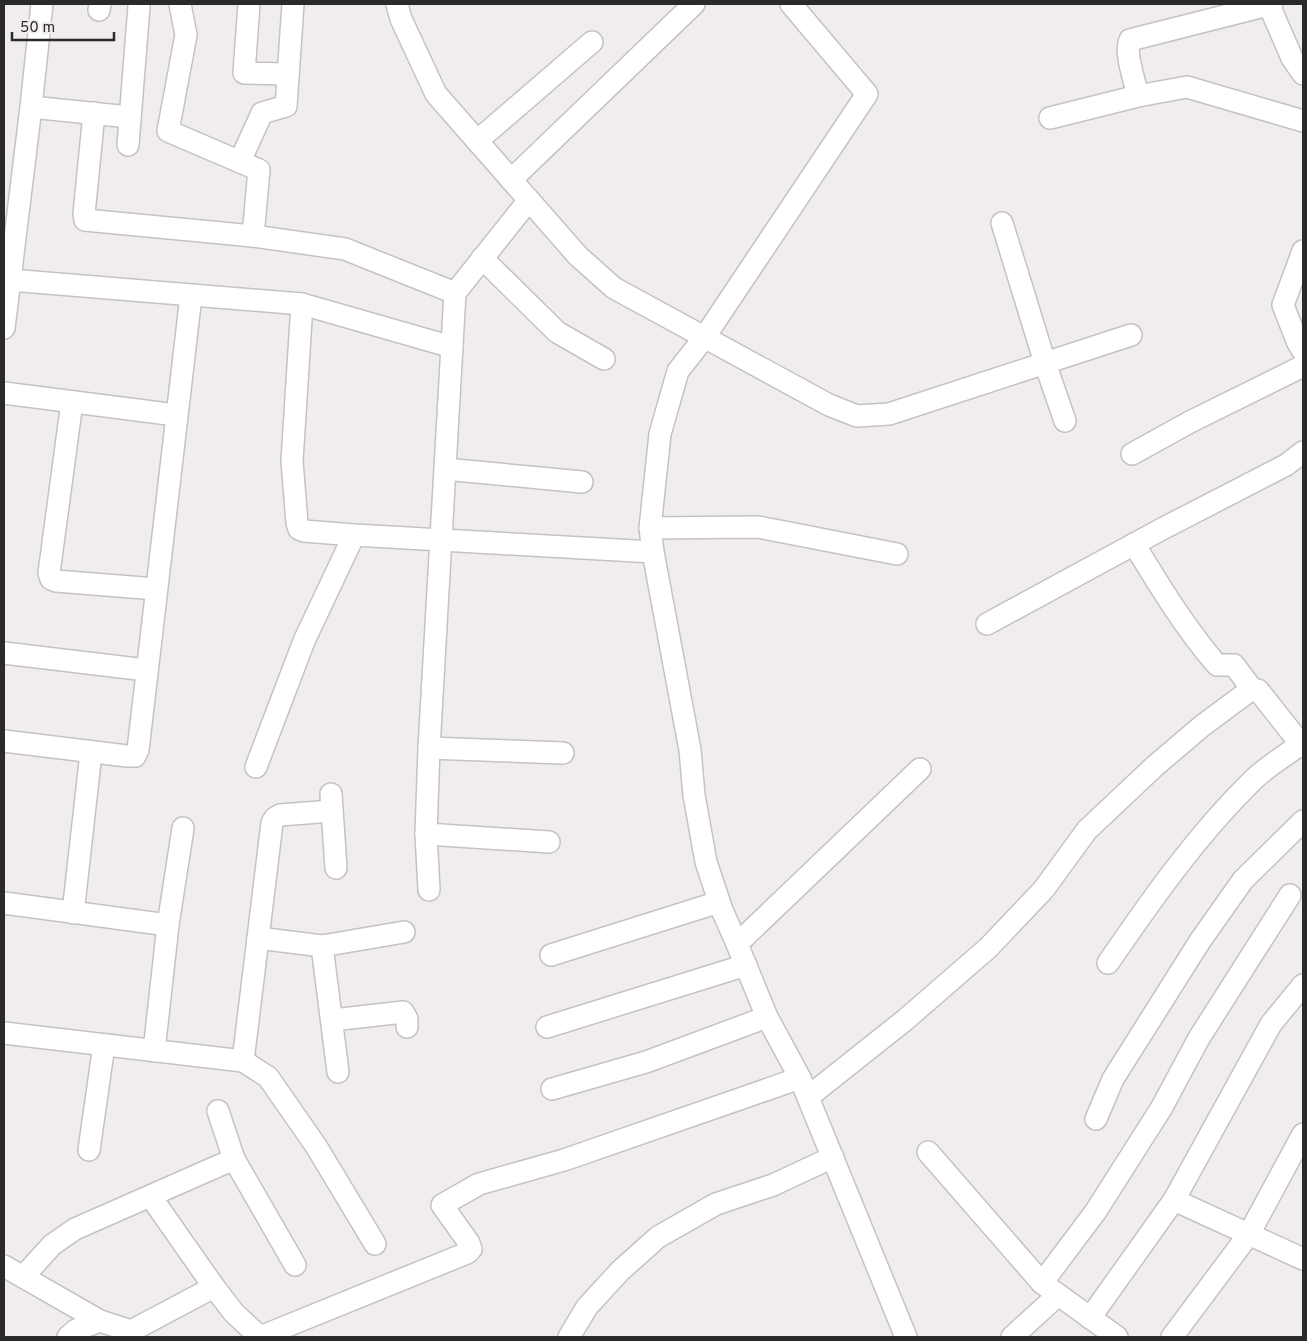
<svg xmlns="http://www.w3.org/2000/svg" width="1307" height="1341" font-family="Overpass,sans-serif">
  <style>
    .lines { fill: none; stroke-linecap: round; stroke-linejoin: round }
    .minor-casing { stroke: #c5c2c4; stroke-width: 24 }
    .minor { stroke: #fff; stroke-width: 21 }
  </style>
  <rect width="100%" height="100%" fill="#f1edef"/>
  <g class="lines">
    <defs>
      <g id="minor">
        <polyline points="180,4 186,35 168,131 259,170 253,236"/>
        <polyline points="249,4 244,73 288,74"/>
        <polyline points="397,4 401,19 436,94 578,256 614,288 829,405 857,416 889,414 1131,335"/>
        <polyline points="791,4 867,94 704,338 678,371 660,434 650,528 653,552 690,750 694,795 706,862 722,910 737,944 767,1017 800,1078 906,1337"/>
        <polyline points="1269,5 1292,58 1303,74"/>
        <polyline points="99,10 100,4"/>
        <path d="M1138 96C1135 81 1124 53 1130 40L1272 4"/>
        <polyline points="31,107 129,117"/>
        <polyline points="94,113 84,214 85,220 253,236 345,249 455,293"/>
        <polyline points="1050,118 1138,96 1187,87 1303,121"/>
        <polyline points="477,141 592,42"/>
        <polyline points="128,145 139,6"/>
        <polyline points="240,161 262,113 286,106 293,4"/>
        <polyline points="511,180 694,4"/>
        <polyline points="1002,223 1045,363 1065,421"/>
        <polyline points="1303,251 1283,305 1297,341 1303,351"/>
        <polyline points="482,258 557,332 604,359"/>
        <polyline points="10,280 302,304 452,347"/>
        <polyline points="302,304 292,461 297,523 299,529 304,531 354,535 653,552"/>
        <polyline points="4,328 31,107 42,4"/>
        <polyline points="4,393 176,415"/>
        <polyline points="72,402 49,573 51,579 56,581 156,589"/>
        <polyline points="1132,454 1190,422 1303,366"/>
        <polyline points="445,469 582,482"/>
        <polyline points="650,528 758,527 897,554"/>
        <path d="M1134 544C1159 585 1185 628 1217 665H1234L1252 689"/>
        <polyline points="987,624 1162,529 1286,465 1303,452"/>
        <polyline points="4,653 146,670"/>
        <polyline points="4,741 127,756 135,756 138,750 191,296"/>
        <polyline points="429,748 563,753"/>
        <polyline points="256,767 304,641 354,535"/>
        <polyline points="331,794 336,868"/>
        <polyline points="426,834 549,842"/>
        <polyline points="429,890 426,834 429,748 455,293 529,200"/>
        <polyline points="4,903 168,925 154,1051"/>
        <polyline points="73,913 91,753"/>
        <polyline points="168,925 183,828"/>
        <polyline points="258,938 322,946 404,932"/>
        <polyline points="737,944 920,769"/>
        <polyline points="322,946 338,1072"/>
        <polyline points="551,955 719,902"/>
        <path d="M1108 963C1152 899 1197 835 1252 781 1266 767 1285 756 1301 744"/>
        <polyline points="333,1020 403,1012 407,1019 407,1027"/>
        <polyline points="547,1027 746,965"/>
        <polyline points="4,1033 243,1061 268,1077 316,1146 375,1244"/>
        <polyline points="243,1061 272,823 275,818 280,815 332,811"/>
        <polyline points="552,1089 646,1062 767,1017"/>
        <polyline points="808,1097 905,1020 988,948 1044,889 1087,830 1155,766 1202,726 1245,694 1252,689 1258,690 1303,747"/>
        <polyline points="218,1111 234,1159 295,1265"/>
        <polyline points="1096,1119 1113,1079 1200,941 1243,880 1303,821"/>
        <polyline points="89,1150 104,1045"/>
        <polyline points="928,1152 1042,1283 1117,1337"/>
        <polyline points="151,1197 214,1287"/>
        <polyline points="1174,1200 1303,1259"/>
        <polyline points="4,1266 100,1321"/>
        <polyline points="23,1277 52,1245 75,1229 234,1159"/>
        <polyline points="1042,1283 1096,1211 1162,1107 1199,1038 1290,895"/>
        <polyline points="1090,1318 1174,1200 1271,1024 1303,985"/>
        <polyline points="68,1337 76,1330 100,1321 131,1331 214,1287 234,1313 260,1337 467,1253 471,1249 469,1243 442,1205 479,1184 564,1160 800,1078"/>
        <polyline points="569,1337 587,1307 620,1271 658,1237 716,1204 773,1185 833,1157"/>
        <polyline points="1012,1337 1058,1295"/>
        <polyline points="1172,1337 1249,1234 1303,1134"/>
      </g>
    </defs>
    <use href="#minor" class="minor-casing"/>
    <use href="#minor" class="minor"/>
  </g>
  <rect width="1307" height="1341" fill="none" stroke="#2b2a2b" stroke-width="10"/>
  <path d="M12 32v8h102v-8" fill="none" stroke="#2b2a2b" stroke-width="2.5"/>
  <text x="20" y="32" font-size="15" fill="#2b2a2b" stroke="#f1edef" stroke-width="4" paint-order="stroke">50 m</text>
</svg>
